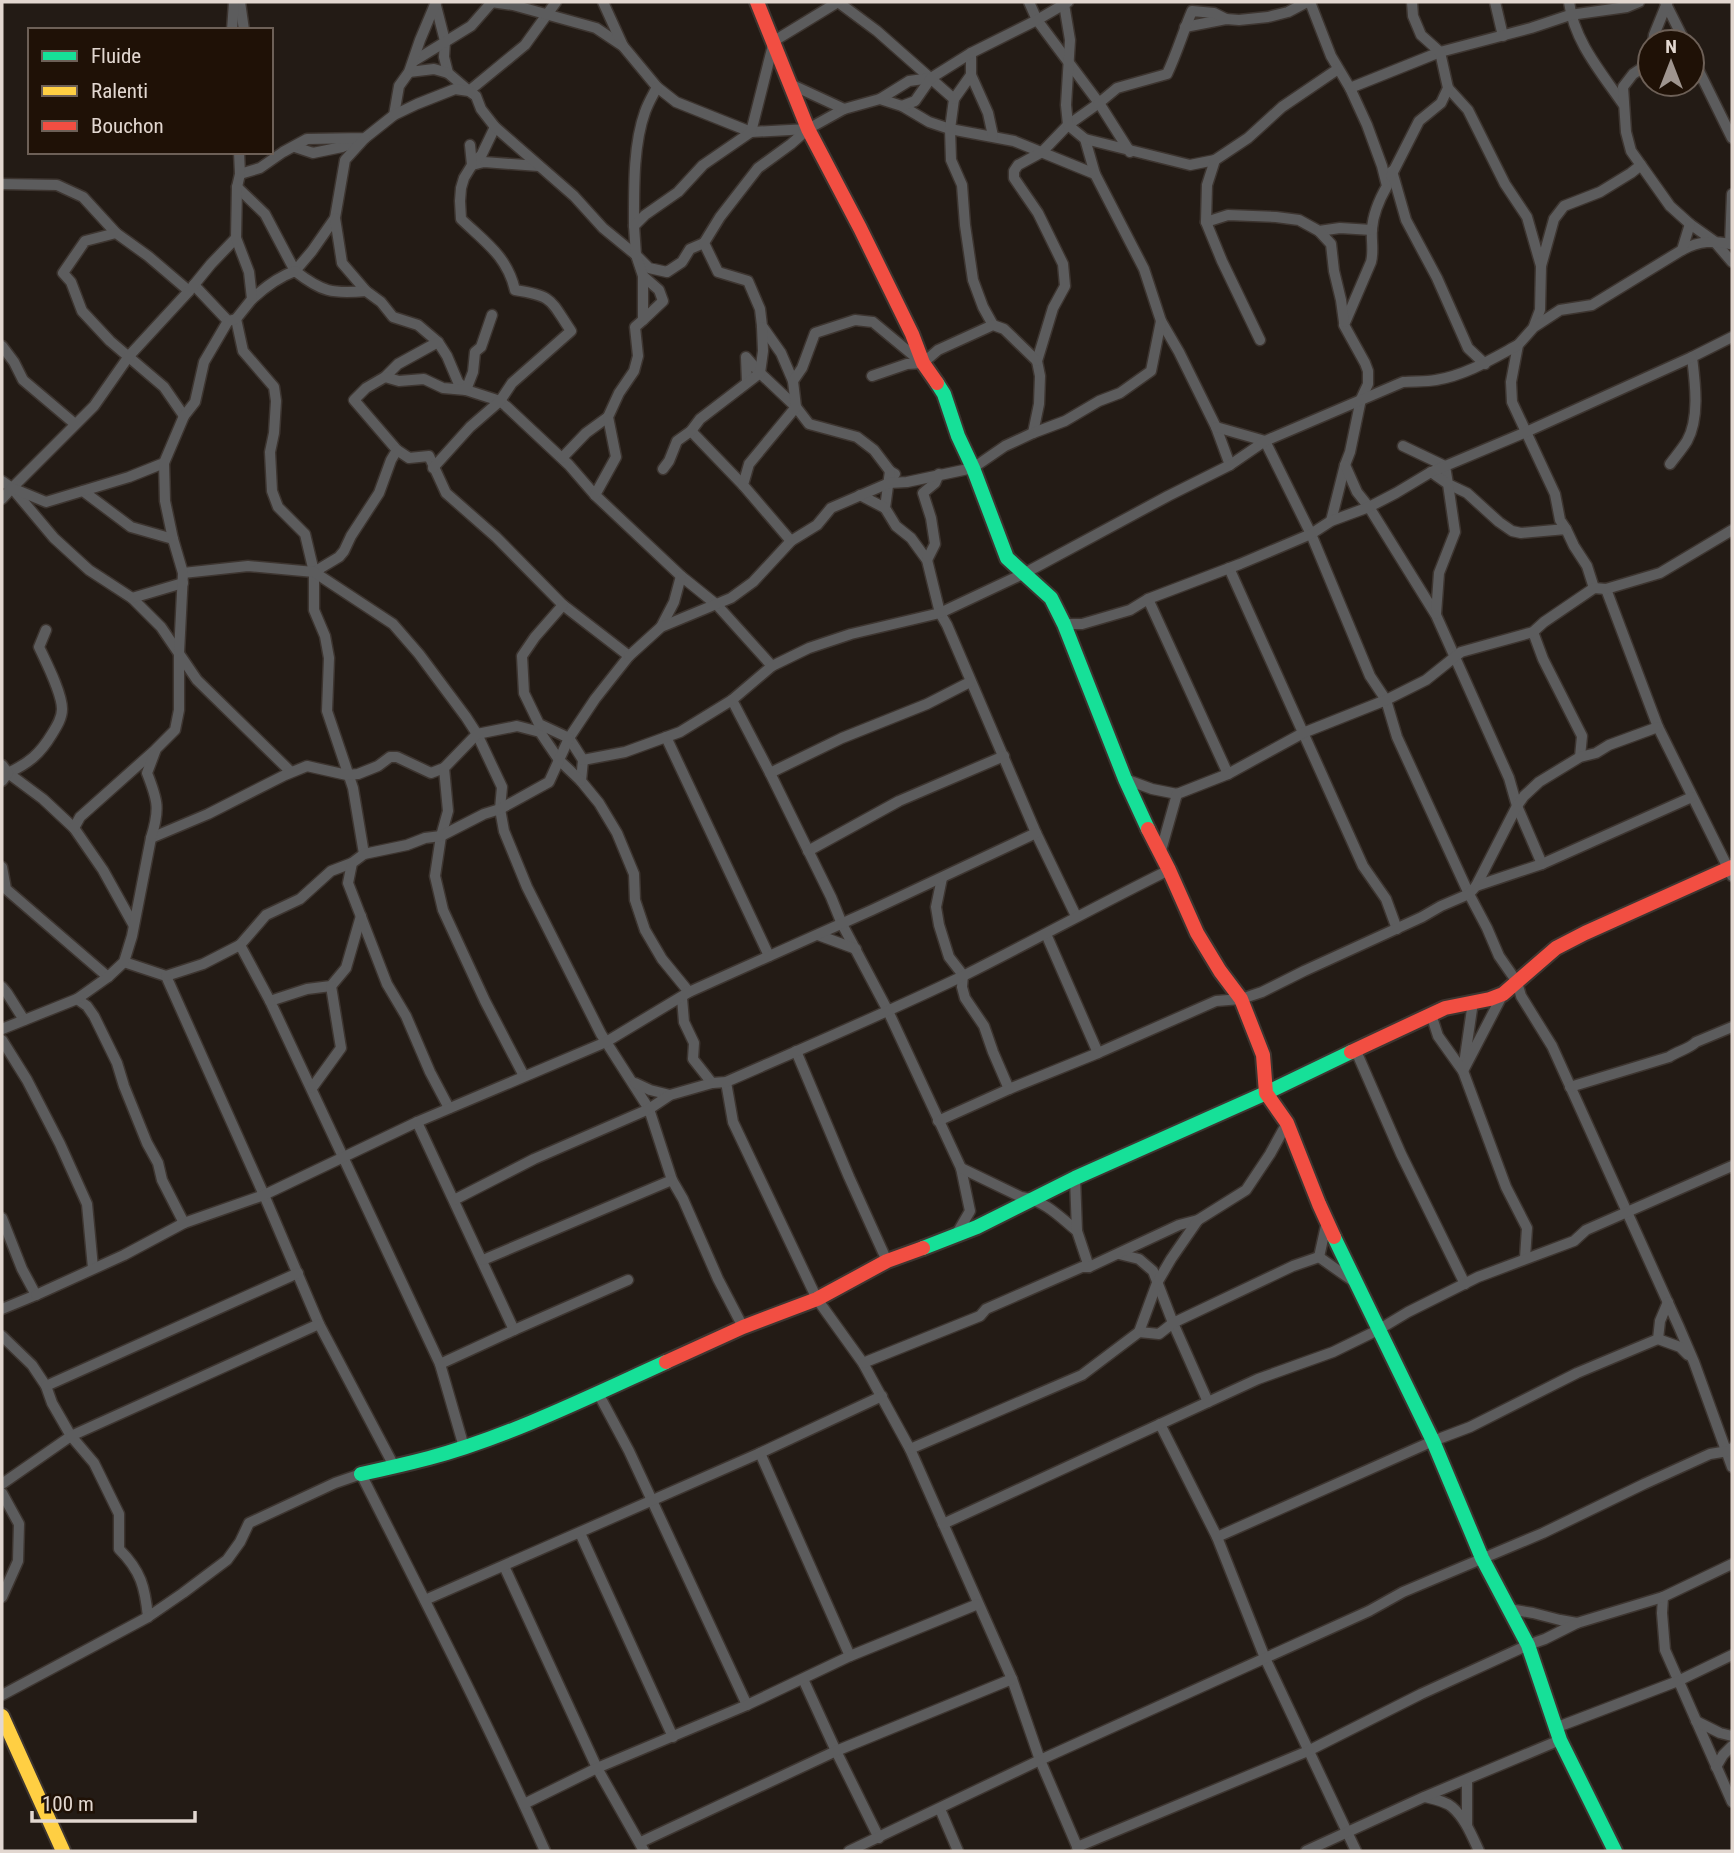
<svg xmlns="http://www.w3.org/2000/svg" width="1734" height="1853" font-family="'Roboto Condensed',sans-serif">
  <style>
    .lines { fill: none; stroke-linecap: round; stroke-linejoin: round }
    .street-casing { stroke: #3d3530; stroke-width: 13 }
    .fast-casing { stroke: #3d3530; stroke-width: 18 }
    .slow-casing { stroke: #3d3530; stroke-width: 18 }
    .jam-casing { stroke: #3d3530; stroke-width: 18 }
    .street { stroke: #5c5c5d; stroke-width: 10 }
    .fast { stroke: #16e098; stroke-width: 14 }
    .slow { stroke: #ffcf43; stroke-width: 14 }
    .jam { stroke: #f24e42; stroke-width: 14 }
  </style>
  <rect width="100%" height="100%" fill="#231b15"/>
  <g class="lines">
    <defs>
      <g id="street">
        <polyline points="240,2 244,30"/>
        <polyline points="435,2 445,41 444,57 448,73 469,91 525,45 556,2"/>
        <polyline points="491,2 513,5 596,28 623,46 657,87 676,102 751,132 808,129 844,109 880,99 902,106 929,122 950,129 1014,141 1095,174"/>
        <polyline points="603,2 623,46"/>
        <polyline points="838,2 877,31 954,99 950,129 951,160 962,185 965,225 973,280 983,307 993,325"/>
        <polyline points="1029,2 1037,20 1099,103 1068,125 1042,152 1018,165 1014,171 1014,178 1038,213 1063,264 1065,286 1053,308 1037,361 1040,376 1039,404 1033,433"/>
        <polyline points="1066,2 1064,4 1070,40 1066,105 1068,125 1085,139 1095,174 1144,269 1161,321 1179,352 1216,427 1230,465"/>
        <path d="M1310 2 1331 56 1350 88 1367 125 1382 166 1387 186C1379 200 1373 213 1372 229 1371 240 1374 251 1371 262L1344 325 1365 363 1368 371V384L1361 399 1350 452 1345 465 1331 521"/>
        <polyline points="1495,2 1503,36"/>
        <path d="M1569 2C1574 41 1601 72 1623 104"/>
        <polyline points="1665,2 1685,42"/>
        <polyline points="1185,27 1226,19 1239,20 1268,17 1288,12 1307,2"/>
        <polyline points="232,30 234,2"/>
        <polyline points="1653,42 1654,35 1667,3"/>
        <polyline points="971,53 971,75 988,113 993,136"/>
        <polyline points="1692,57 1732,138"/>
        <polyline points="1650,60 1648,64 1633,74 1623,87 1626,132 1631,151 1670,206 1690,224 1714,241 1732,262"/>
        <polyline points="414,61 471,26 492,2"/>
        <polyline points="409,72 434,69 448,73"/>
        <polyline points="790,84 844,109"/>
        <polyline points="1350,88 1440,52 1531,28 1570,15 1627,7 1639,2"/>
        <polyline points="1448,88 1468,110 1505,184 1527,217 1541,266"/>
        <polyline points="880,99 909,81 931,78"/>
        <polyline points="954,99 971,75"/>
        <polyline points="902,106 915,101 931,78 971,53 1037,20 1068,2"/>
        <polyline points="394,115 399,86 409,72 420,40 436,2"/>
        <polyline points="1085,139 1190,165 1215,160"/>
        <polyline points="295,147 313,153 342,147 355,142"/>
        <path d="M1130 152 1099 103 1117 88 1167 74C1177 53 1183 32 1192 11L1214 13 1226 19"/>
        <polyline points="472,165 484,162 539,166"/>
        <polyline points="472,165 482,154 495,127"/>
        <polyline points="1392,171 1406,220 1437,278 1468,348 1485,364"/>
        <polyline points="240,174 260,168 283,152 307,139 365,138 394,115 417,104 455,89 469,91 476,96 481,109 495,127 574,196 603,228 636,255 649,268 667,272 682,262 690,249 704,243"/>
        <polyline points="1391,176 1419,121 1441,103 1448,88 1440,52 1421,35 1413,16 1412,2"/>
        <polyline points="2,184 57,185 83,197 116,233"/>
        <polyline points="237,187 265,214 295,271 312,251 335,218 345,160 365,138"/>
        <polyline points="335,218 342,263 366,291 381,302 393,317 418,325 438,342 447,356 458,382 466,390 500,401 506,406 569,465 595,495 681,576 717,605 772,666"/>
        <polyline points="1206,222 1228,215 1276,217 1299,220 1319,231 1340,228 1372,230"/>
        <path d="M634 226C634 190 633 145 645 112 648 103 653 95 657 87"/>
        <polyline points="1319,231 1331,244 1334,271 1341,300 1344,322"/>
        <polyline points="1730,244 1732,194"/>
        <path d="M1682 250C1701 240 1712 241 1732 244"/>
        <polyline points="194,285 228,321"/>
        <path d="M252 299C265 287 278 277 295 271 322 292 332 294 366 291"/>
        <polyline points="236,319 243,351 274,387 276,401 274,433 270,452 272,491 278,507 305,534 314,572 314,610 325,636 329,658 327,711 353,788 364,854"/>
        <polyline points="643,320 663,301 659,290 643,276"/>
        <polyline points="1534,326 1540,310 1541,266 1554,219 1564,206 1600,192 1631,173 1641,165"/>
        <polyline points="1260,340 1222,261 1206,222 1207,185 1215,160 1248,138 1282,107 1338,69"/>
        <polyline points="438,342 398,364 385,377 366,388 354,400 397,450 409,458 429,456 446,493 496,537 563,605 629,656 595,699 569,738 583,760 581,781 599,803 617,833 634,874 635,900 645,930 662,959 689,992"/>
        <polyline points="2,346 14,362 23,380 75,424"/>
        <polyline points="872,376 907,364 923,363 938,350 993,325 1004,329 1037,361"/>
        <polyline points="385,377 399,381 424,379 443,388 466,390 473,372 475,352 481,347 492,315"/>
        <polyline points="793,381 781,353 762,326 760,309 748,281 718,272 704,243 720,217 758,168 791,144 808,129"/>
        <polyline points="747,382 746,357 760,373 796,407 809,424 857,437 874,450 890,471 895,474"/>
        <polyline points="184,416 164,387 110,341 82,311 71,282 63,273 85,241 116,233 148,256 189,291"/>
        <polyline points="1216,427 1265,441 1311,534 1370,676 1386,700 1397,737 1469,894 1487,928 1499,956 1517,982 1521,996 1552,1046 1679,1327 1694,1362 1732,1467"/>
        <polyline points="691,431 743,485"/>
        <polyline points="1403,446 1445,466 1448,484 1467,493 1499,522 1512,531 1521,533 1566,529 1574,546 1587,566 1594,588"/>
        <polyline points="562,458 586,433 608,417"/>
        <path d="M1670 464C1676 456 1682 449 1687 441 1700 418 1695 382 1692 357L1732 337"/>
        <polyline points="1345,465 1357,492 1369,507 1436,615 1509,778 1517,806 1542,864"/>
        <path d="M433 468 470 427 500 401 512 383 571 331C550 300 554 296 515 290 507 256 485 242 461 219L460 201 461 188 464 178 472 165 470 145"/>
        <polyline points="663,469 669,461 677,441 691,431 700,419 760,373 763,351 762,327"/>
        <polyline points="890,471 885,508 896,526 911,538 927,560 940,613 947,625 1036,833 1076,916"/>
        <polyline points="1431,472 1448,484 1455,532 1439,573 1436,614"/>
        <polyline points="2,481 12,488 54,538 89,570 132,598 161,627 197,680 291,772"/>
        <polyline points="12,488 94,406 129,356 189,291 211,264 236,238"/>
        <polyline points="83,491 131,527 173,539"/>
        <polyline points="595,495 616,457 608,417 619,393 634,371 638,356 635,327 643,320 643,276 636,255 634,226 645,215 678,192 703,165 751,132 774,41 838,2"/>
        <polyline points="860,495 885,508"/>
        <polyline points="2,499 12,488 46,502 129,477 164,463"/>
        <polyline points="1566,529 1560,520 1555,494 1512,402 1511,382 1518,345 1534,327 1560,310 1592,305 1682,250 1690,224"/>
        <polyline points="791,541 743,485 749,464 796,407 793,381 802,368 815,333 855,320 873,322 920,361"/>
        <polyline points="927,560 935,544 931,518 923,493 935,483 939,474"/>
        <polyline points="1229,568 1363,866 1386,899 1397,929"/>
        <polyline points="314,572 339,557 344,551 351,536 379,493 391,460 397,450"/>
        <polyline points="183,573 248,566 314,572 393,624 419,654 466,717 477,734 502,787 500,809 504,831 527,887 601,1034 649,1109 672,1180 683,1199 718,1279 743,1327"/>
        <polyline points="1606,589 1658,727 1732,876"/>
        <polyline points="132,598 183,583"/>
        <polyline points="1148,599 1228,774"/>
        <polyline points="1064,624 1082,624 1130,610 1148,599 1240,564 1311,534 1331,521 1369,507 1396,493 1431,472 1526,432 1692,357"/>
        <polyline points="661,627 674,602 681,576"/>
        <path d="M46 630 39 647C46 662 62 693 62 709 62 718 57 726 52 734 40 754 29 763 8 773L43 799 74 828 103 870 133 924"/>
        <polyline points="1533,632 1543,659 1582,736 1580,757"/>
        <polyline points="629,656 661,627 731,598 753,582 791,541 817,525 831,508 889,483 907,482 973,468 1005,446 1033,433 1065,421 1099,401 1120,393 1151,371 1161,321"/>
        <polyline points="732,700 770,773 831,897 842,924 888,1011 961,1168 970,1211 956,1235"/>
        <polyline points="666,737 769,956"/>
        <path d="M583 760 625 752 680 732 732 700 772 666 809 648 851 634 940 613 1025 573 1168 496 1230 465 1265 441 1403 382C1414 381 1426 382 1436 380 1466 375 1492 359 1518 345"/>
        <polyline points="2,765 8,773 2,781"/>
        <polyline points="770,773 842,738 927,704 970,682"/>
        <polyline points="1125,779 1152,789 1177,794 1228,774 1303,733 1386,700 1426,680 1461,652 1533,632 1544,622 1594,588 1606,589 1660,573 1732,530"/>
        <polyline points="74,828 80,817 154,751"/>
        <polyline points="151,838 208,814 285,775 307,766 347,775 358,774 378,766 390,757 397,757 431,773 444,768"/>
        <polyline points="808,851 899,801 1004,756"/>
        <polyline points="1160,854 1177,794"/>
        <polyline points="2,867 6,889 108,977"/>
        <polyline points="942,878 936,907 939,925 949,957 963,975 962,987 965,998 984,1026 993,1052 1009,1089"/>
        <polyline points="1476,886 1517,806 1524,796 1539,782 1580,757 1596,753 1609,745 1658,727"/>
        <polyline points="361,916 346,968 331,986 307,989 270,1001 440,1364 464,1447"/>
        <polyline points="1046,934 1098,1053"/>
        <polyline points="818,935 856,949"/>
        <polyline points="240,945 266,915 300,899 331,871 352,863"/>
        <polyline points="124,962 166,976 264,1195 319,1324 394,1466"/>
        <polyline points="166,976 203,964 240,945 270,1001"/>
        <polyline points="2,987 7,993 24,1020"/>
        <polyline points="682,998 684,1022 694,1043 693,1059 712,1083"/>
        <polyline points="77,999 87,1006 94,1016 117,1063 124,1086 147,1143 158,1163 162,1180 184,1223"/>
        <polyline points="1473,1002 1463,1071 1506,1187 1527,1228 1525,1258"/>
        <polyline points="1431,1014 1438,1036 1463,1071 1503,994"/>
        <path d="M2 1029 77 999 108 977 124 962 132 936 151 838C160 809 158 801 147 773L156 749 175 730 179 710V653L183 573 173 539 165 501 164 463 184 416 195 402 204 362 228 321 236 319 252 299 249 272 236 238 237 187 240 174 239 152"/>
        <polyline points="2,1040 27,1080 60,1144 87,1204 93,1268"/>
        <polyline points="796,1051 849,1177 887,1261"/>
        <polyline points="1356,1051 1401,1154 1465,1284"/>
        <polyline points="524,1076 485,1001 443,910 435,876 441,836 448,811 444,768 477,734 517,726 540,732 559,760 581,781"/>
        <polyline points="726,1082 733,1122 817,1299 863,1363 910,1449 1012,1679 1040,1760 1079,1851"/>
        <polyline points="635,1083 650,1090 670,1095"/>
        <path d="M1570 1087 1669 1057C1678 1051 1689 1049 1696 1042L1732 1027"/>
        <polyline points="312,1088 341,1048 331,986"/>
        <polyline points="449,1108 430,1072 406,1016 387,984 348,883 352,863 364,854 407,845 425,838 441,836 484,814 500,809 549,782 569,738 539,724 524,693 522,656 535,637 563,605"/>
        <polyline points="938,1121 1009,1089 1098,1053 1216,1001 1241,999 1262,992 1304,971 1422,917 1441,906 1469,894 1476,886 1542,864 1692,797"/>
        <polyline points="417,1122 514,1330 440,1364"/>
        <path d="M961 1168 1021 1197C1044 1200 1059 1216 1077 1231"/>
        <polyline points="1075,1178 1077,1231 1089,1267"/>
        <path d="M454 1200 534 1159 649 1109 670 1095 712 1083 726 1082C806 1047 886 1013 965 975 1033 941 1100 904 1169 870"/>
        <polyline points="2,1218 22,1269 36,1295 2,1309"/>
        <polyline points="1119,1254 1139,1259 1153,1271 1173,1323 1208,1402"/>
        <polyline points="1319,1257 1353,1281"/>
        <polyline points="1319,1257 1327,1221"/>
        <polyline points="483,1260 672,1180"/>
        <polyline points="36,1295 124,1255 184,1223 264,1195 417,1122 606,1042 689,992 872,910 1036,833"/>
        <polyline points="514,1330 628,1280"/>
        <polyline points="1139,1332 1159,1334 1173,1323 1293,1266 1319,1257"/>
        <polyline points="2,1336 32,1365 46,1386 52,1403 71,1436 2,1484"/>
        <polyline points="1658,1339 1680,1347 1688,1355"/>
        <polyline points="863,1363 980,1316 986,1309 1082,1267 1089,1267 1179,1225 1198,1220 1246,1190 1270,1154 1287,1123"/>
        <polyline points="46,1386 298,1273"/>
        <polyline points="598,1393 629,1451 747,1705"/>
        <polyline points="1160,1424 1217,1537 1265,1658 1356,1851"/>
        <polyline points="910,1449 1082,1375 1139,1332 1157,1283 1171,1259 1198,1220"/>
        <polyline points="760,1453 850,1656"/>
        <polyline points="2,1493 19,1524 18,1561 2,1597"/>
        <polyline points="943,1524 1258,1379 1333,1352 1378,1330 1408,1312 1478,1277 1574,1241 1586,1230 1732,1166"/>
        <polyline points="580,1533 673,1737"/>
        <polyline points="1217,1537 1433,1441 1470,1427 1577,1373 1658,1339 1660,1321 1668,1302"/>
        <polyline points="504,1566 597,1768 644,1851"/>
        <polyline points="1663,1597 1662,1613 1665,1650 1732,1802"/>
        <polyline points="425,1600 760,1453 882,1396"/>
        <polyline points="1509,1609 1533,1613 1560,1620 1577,1623 1663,1597 1732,1564"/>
        <path d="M148 1617C145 1587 141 1571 119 1549V1514L94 1463 71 1436 319 1324"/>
        <polyline points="803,1679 836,1751 879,1838"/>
        <path d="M2 1695 148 1617 183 1593 227 1560 240 1542 249 1523 335 1483 361 1474C424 1599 488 1723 545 1851"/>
        <polyline points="1696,1721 1720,1733 1732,1736"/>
        <polyline points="1555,1728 1678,1681 1732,1655"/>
        <polyline points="1716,1767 1723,1755 1732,1746"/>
        <path d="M1425 1797C1434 1799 1445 1801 1452 1807 1465 1818 1472 1836 1479 1851"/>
        <polyline points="524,1804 597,1768 747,1705 850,1656 978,1604"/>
        <polyline points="940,1809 958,1851"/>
        <polyline points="1467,1825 1467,1780"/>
        <polyline points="641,1842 836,1751 1012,1679"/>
        <polyline points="1077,1847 1308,1751 1421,1694 1528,1645 1545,1639 1577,1623"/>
        <polyline points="849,1851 1040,1760 1369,1611 1403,1592 1543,1533 1644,1484 1710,1454 1728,1451 1732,1448"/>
        <polyline points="1306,1851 1424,1797 1560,1740"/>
      </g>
      <g id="fast">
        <polyline points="937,383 944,394 958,436 973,468 1007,558 1051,598 1064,624 1125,779 1148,829"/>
        <polyline points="1334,1237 1433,1441 1482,1558 1528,1645 1560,1740 1615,1851"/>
        <polyline points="923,1248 977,1227 1075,1178 1266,1093 1351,1052"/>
        <path d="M361 1474C384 1469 406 1464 429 1458 508 1437 591 1396 666 1362"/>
      </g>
      <polyline id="slow" points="2,1716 63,1851"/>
      <g id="jam">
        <polyline points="757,2 808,129 860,228 912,334 923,363 937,383"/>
        <polyline points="1148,829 1169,870 1197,933 1220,971 1241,999 1263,1055 1266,1093 1287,1123 1319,1204 1334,1237"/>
        <polyline points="1351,1052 1445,1008 1490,999 1503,994 1556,948 1585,933 1732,867"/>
        <polyline points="666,1362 743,1327 817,1299 887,1261 923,1248"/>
      </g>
    </defs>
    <use href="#street" class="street-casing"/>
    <use href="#fast" class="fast-casing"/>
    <use href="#slow" class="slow-casing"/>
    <use href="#jam" class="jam-casing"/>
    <use href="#street" class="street"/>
    <use href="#fast" class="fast"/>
    <use href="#slow" class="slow"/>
    <use href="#jam" class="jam"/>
  </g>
  <rect width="1734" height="1853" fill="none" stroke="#e2d7d0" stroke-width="7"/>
  <rect x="28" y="28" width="245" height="126" fill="#1f1106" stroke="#6d6057" stroke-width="2"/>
  <rect x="42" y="51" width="35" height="10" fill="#16e098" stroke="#6d6057" stroke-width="2"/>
  <text x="91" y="63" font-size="21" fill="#e2d7d0">Fluide</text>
  <rect x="42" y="86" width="35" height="10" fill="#ffcf43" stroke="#6d6057" stroke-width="2"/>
  <text x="91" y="98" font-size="21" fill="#e2d7d0">Ralenti</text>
  <rect x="42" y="121" width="35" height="10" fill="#f24e42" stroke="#6d6057" stroke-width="2"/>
  <text x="91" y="133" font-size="21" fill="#e2d7d0">Bouchon</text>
  <g transform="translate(1671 63)"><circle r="33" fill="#1f1106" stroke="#6d6057" stroke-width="2"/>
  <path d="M0-5L12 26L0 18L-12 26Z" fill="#9f958f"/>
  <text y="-10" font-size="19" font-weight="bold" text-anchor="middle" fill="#e2d7d0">N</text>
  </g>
  <path d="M32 1811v10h163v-10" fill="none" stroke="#e2d7d0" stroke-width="3.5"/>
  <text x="42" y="1811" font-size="21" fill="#e2d7d0" stroke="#1f1106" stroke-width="5" paint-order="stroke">100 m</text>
</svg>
